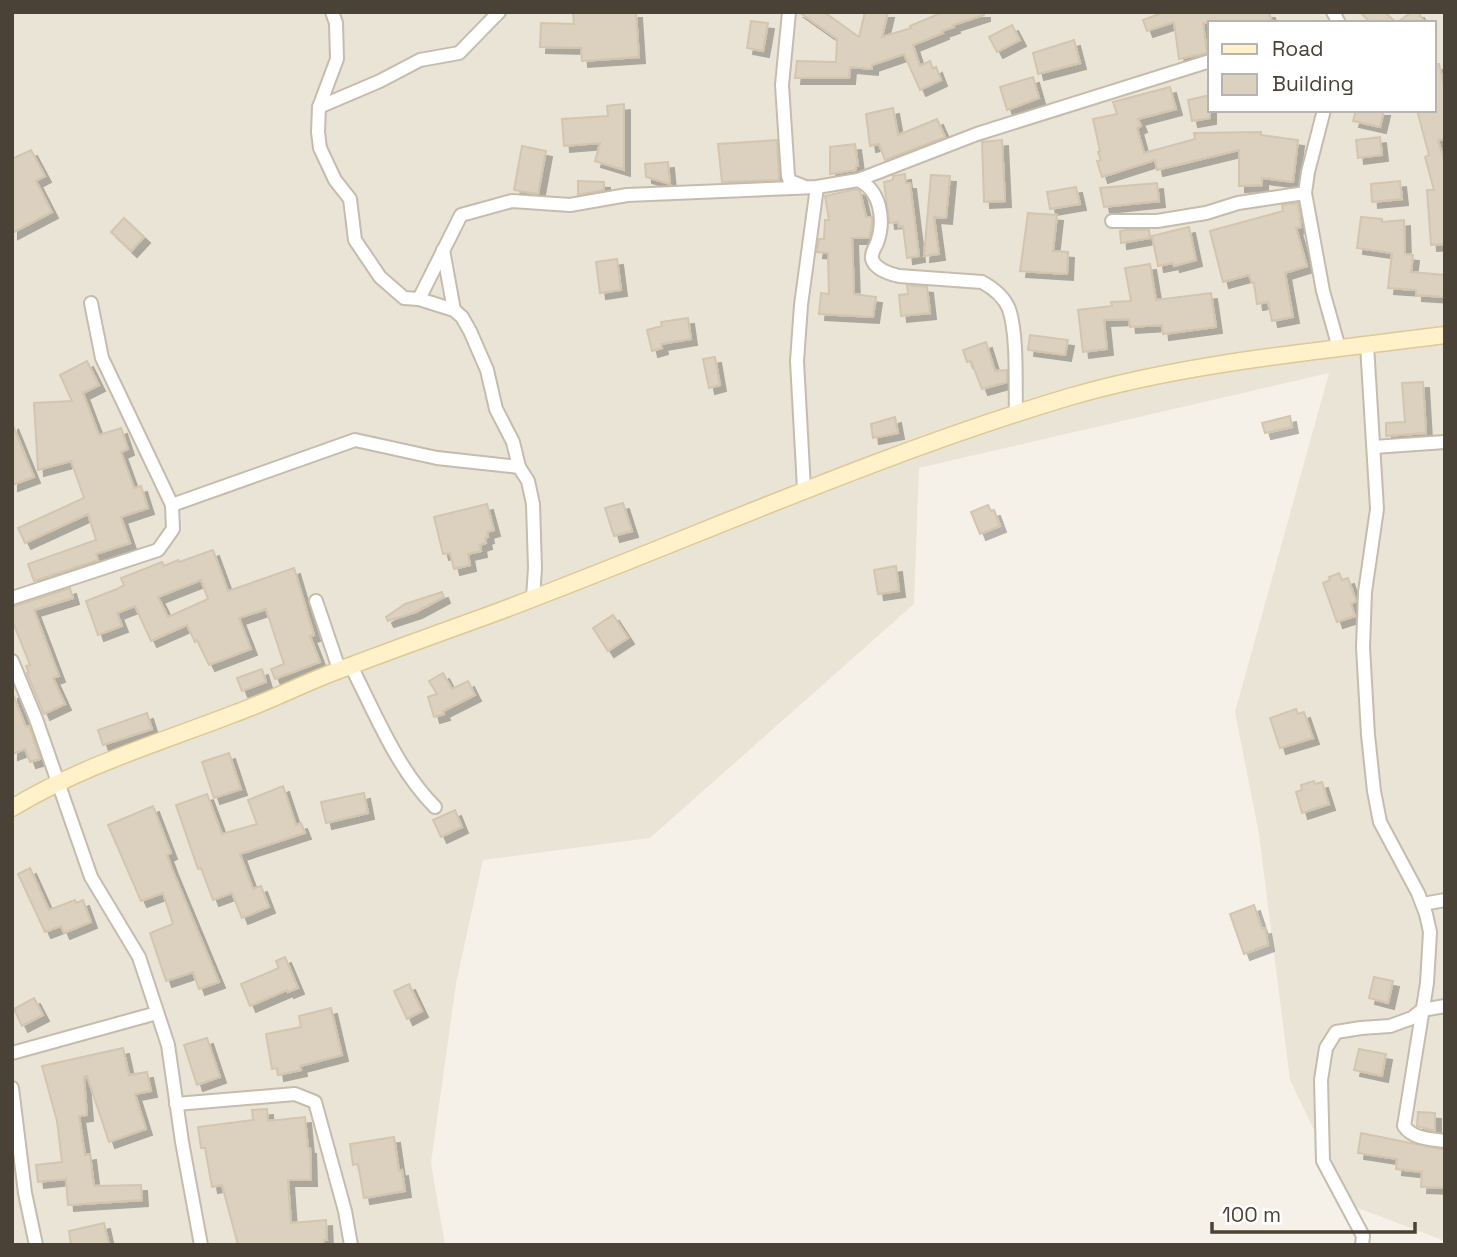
<svg xmlns="http://www.w3.org/2000/svg" width="1457" height="1257" font-family="'Space Grotesk',sans-serif">
  <style>
    .residential { fill: #eae4d6; fill-rule: evenodd }
    .building { fill: #dcd0bf; stroke: #d4c5af; stroke-width: 2; fill-rule: evenodd; filter: url(#shadow) }
    .lines { fill: none; stroke-linecap: round; stroke-linejoin: round }
    .minor-casing { stroke: #c5bcad; stroke-width: 16 }
    .secondary-casing { stroke: #ddc995; stroke-width: 19 }
    .minor { stroke: #fff; stroke-width: 12 }
    .secondary { stroke: #fff1c9; stroke-width: 16 }
  </style>
  <defs>
    <filter id="shadow"><feDropShadow dx="6" dy="6" stdDeviation="0" flood-color="#0004"/></filter>
  </defs>
  <rect width="100%" height="100%" fill="#f6f1e8"/>
  <path class="residential" d="M12 12H1445V1241L1350 1205 1290 1080 1259 834 1235 712 1329 373 919 468 914 604 650 838 483 860 456 984 431 1163 445 1245H12ZM1210 23H1434V110H1210Z"/>
  <g class="building">
    <polygon points="573,12 636,12 639,57 582,61 581,48 540,47 541,23 574,24"/>
    <polygon points="799,12 824,12 859,37 865,12 888,12 882,37 911,28 910,26 943,12 984,12 984,15 953,25 954,27 942,31 943,33 913,45 920,66 930,61 933,69 936,67 941,80 920,90 904,54 872,65 872,69 850,67 849,78 795,78 797,61 836,62 837,39"/>
    <polygon points="1164,12 1269,12 1272,23 1203,23 1207,53 1179,59 1174,22 1147,31 1143,20"/>
    <polygon points="1360,12 1385,12 1396,23 1412,12 1418,12 1425,23 1371,23"/>
    <polygon points="751,21 768,23 763,51 747,48"/>
    <polygon points="1012,25 1020,40 997,52 989,37"/>
    <polygon points="1074,40 1080,63 1038,74 1033,53"/>
    <polygon points="1434,64 1439,64 1445,90 1445,139 1438,140 1445,164 1445,244 1431,245 1427,190 1434,190 1425,157 1429,155 1417,110 1434,110"/>
    <polygon points="1033,77 1039,98 1007,110 1000,87"/>
    <polygon points="1170,87 1176,109 1138,119 1141,126 1137,128 1144,153 1195,139 1194,133 1261,132 1261,135 1298,140 1293,182 1262,178 1262,185 1239,186 1239,150 1157,170 1155,160 1102,177 1097,161 1101,160 1098,152 1100,151 1093,119 1117,114 1113,102"/>
    <polygon points="1210,95 1210,118 1192,121 1188,100"/>
    <polygon points="624,104 624,170 595,161 600,143 564,146 562,119 608,116 607,106"/>
    <polygon points="893,108 898,135 937,119 945,137 885,160 879,144 870,146 866,114"/>
    <polygon points="1356,110 1384,110 1380,127 1353,121"/>
    <polygon points="1380,137 1382,155 1358,158 1356,140"/>
    <polygon points="777,140 779,180 722,182 718,144"/>
    <polygon points="1002,140 1005,201 984,202 982,142"/>
    <polygon points="855,144 858,166 856,166 856,170 830,174 830,147"/>
    <polygon points="522,146 546,151 538,194 514,190"/>
    <polygon points="31,150 45,176 36,181 52,212 12,233 12,159"/>
    <polygon points="668,162 670,184 646,177 645,164"/>
    <polygon points="905,174 906,183 910,183 919,256 907,258 903,226 899,227 898,222 889,223 884,182 893,180 893,176"/>
    <polygon points="931,175 950,176 946,218 934,217 939,254 924,256"/>
    <polygon points="578,181 604,182 604,190 578,195"/>
    <polygon points="1400,181 1402,199 1372,202 1371,184"/>
    <polygon points="1157,183 1159,201 1104,207 1100,188"/>
    <polygon points="1076,187 1080,204 1050,209 1047,192"/>
    <polygon points="856,189 860,191 866,217 872,217 872,225 869,238 852,238 854,294 876,297 873,317 819,314 821,293 829,294 828,253 817,252 819,239 824,239 825,220 829,220 825,196"/>
    <polygon points="1298,203 1301,227 1296,228 1307,266 1285,273 1293,317 1272,321 1268,302 1257,304 1254,283 1252,283 1249,275 1223,282 1210,231 1283,211 1282,205"/>
    <polygon points="1028,213 1057,215 1053,251 1068,252 1067,274 1020,271"/>
    <polygon points="1361,217 1382,219 1382,222 1404,220 1405,254 1413,255 1411,272 1445,275 1445,297 1416,295 1416,290 1388,288 1392,253 1357,248"/>
    <polygon points="124,218 144,237 131,251 111,232"/>
    <polygon points="1189,227 1196,260 1174,266 1173,263 1158,266 1152,236"/>
    <polygon points="1127,230 1149,230 1150,238 1121,243 1120,231"/>
    <polygon points="617,259 621,290 600,293 596,262"/>
    <polygon points="1150,264 1156,300 1211,293 1216,327 1163,334 1162,325 1130,327 1129,319 1104,320 1107,349 1083,352 1078,310 1112,306 1111,302 1131,301 1125,268"/>
    <polygon points="907,285 927,287 930,313 901,316 899,295 908,294"/>
    <polygon points="688,318 691,339 661,344 662,348 652,351 647,330 662,326 661,322"/>
    <polygon points="1030,335 1068,340 1065,355 1028,350"/>
    <polygon points="986,342 995,371 1007,370 1007,382 982,389 971,361 967,362 963,350"/>
    <polygon points="715,357 720,385 709,388 703,359"/>
    <polygon points="87,361 99,385 83,393 99,435 121,428 128,449 121,452 134,488 141,486 148,508 121,517 130,543 96,554 98,560 34,581 28,564 96,540 88,514 25,543 18,528 84,498 71,461 38,470 34,403 72,401 60,375"/>
    <polygon points="1423,382 1426,433 1386,436 1386,423 1405,422 1402,383"/>
    <polygon points="1290,416 1292,427 1265,433 1262,423"/>
    <polygon points="895,417 898,433 873,438 871,424"/>
    <polygon points="12,423 34,477 12,485"/>
    <polygon points="623,503 632,531 614,536 605,508"/>
    <polygon points="487,504 494,530 487,532 488,537 485,538 486,543 480,545 481,551 468,554 470,565 454,569 450,553 443,554 434,517"/>
    <polygon points="988,505 991,511 994,510 1000,526 980,534 971,512"/>
    <path d="M213 550 228 591 294 568 314 635 310 636 320 662 275 679 271 669 284 664 266 609 239 618 251 649 209 665 197 640 195 642 187 625 151 641 135 606 117 613 122 626 98 635 86 601 117 589 124 585 121 578 162 562 164 566 178 560 179 562ZM201 580 208 599 168 617 158 597Z"/>
    <polygon points="896,566 899,591 878,594 874,570"/>
    <polygon points="1339,573 1342,580 1348,578 1356,601 1351,604 1355,616 1337,622 1323,583 1330,580 1329,577"/>
    <polygon points="70,588 73,598 34,610 59,676 53,678 65,704 44,714 27,673 29,673 26,666 30,665 12,620 12,607"/>
    <polygon points="442,592 444,597 416,612 388,621 386,617 405,604"/>
    <polygon points="613,615 628,638 608,651 593,628"/>
    <polygon points="262,669 266,682 242,691 237,678"/>
    <polygon points="443,673 452,689 468,681 475,695 443,711 444,714 434,717 428,697 437,694 429,681"/>
    <polygon points="12,692 26,727 29,726 40,759 30,762 25,749 12,754"/>
    <polygon points="1296,709 1298,714 1304,712 1313,738 1280,748 1270,718"/>
    <polygon points="147,713 152,729 103,745 98,730"/>
    <polygon points="229,753 241,789 214,798 202,762"/>
    <polygon points="1314,781 1315,784 1322,782 1329,804 1302,813 1296,792 1302,790 1301,785"/>
    <polygon points="283,786 296,825 301,823 305,833 240,854 253,889 261,886 269,907 242,918 232,893 213,900 201,868 198,869 176,805 207,794 222,834 257,824 248,800"/>
    <polygon points="364,793 368,813 326,823 321,802"/>
    <polygon points="153,806 171,853 167,855 172,869 219,982 199,989 193,972 166,981 150,933 173,924 163,893 141,901 108,825"/>
    <polygon points="455,810 462,827 441,837 433,820"/>
    <polygon points="30,868 49,910 75,900 76,903 83,900 91,922 64,933 61,926 45,932 18,874"/>
    <polygon points="1254,905 1262,929 1265,928 1268,945 1244,954 1230,914"/>
    <polygon points="285,957 298,988 288,992 287,990 250,1006 241,984 279,968 276,961"/>
    <polygon points="1374,977 1393,981 1388,1003 1369,998"/>
    <polygon points="409,984 422,1011 407,1019 394,991"/>
    <polygon points="34,998 43,1015 22,1026 14,1009"/>
    <polygon points="331,1008 342,1055 300,1066 301,1070 278,1075 277,1068 272,1069 266,1034 301,1027 299,1016"/>
    <polygon points="207,1038 220,1077 197,1085 184,1045"/>
    <polygon points="123,1048 129,1075 147,1072 151,1091 135,1094 146,1129 109,1142 87,1076 84,1077 87,1115 79,1116 85,1155 90,1154 94,1186 141,1185 142,1200 68,1205 66,1179 38,1182 36,1165 62,1162 57,1121 42,1066"/>
    <polygon points="1359,1049 1386,1054 1382,1076 1354,1070"/>
    <polygon points="267,1109 268,1121 305,1117 308,1148 310,1148 311,1180 288,1180 291,1223 326,1220 327,1240 324,1240 324,1245 238,1245 222,1185 212,1187 205,1148 201,1148 198,1127 253,1120 252,1110"/>
    <polygon points="1418,1112 1435,1113 1435,1131 1417,1126"/>
    <polygon points="1361,1133 1445,1150 1445,1188 1421,1187 1422,1172 1396,1169 1397,1159 1358,1153"/>
    <polygon points="394,1137 399,1171 402,1170 405,1191 364,1198 358,1164 353,1165 350,1144"/>
    <polygon points="104,1223 109,1245 71,1245 69,1231"/>
  </g>
  <g class="lines">
    <defs>
      <g id="minor">
        <polyline points="332,12 336,23 337,59 319,107 318,132 320,148 335,180 350,199 355,240 380,277 404,298 419,299 454,310 462,317 470,331 487,370 496,409 513,442 519,467 528,481 533,504 535,568 533,598"/>
        <polyline points="789,12 782,85 788,176 790,181 803,186"/>
        <polyline points="1333,12 1339,23"/>
        <polyline points="319,107 380,81 420,60 459,53 499,12"/>
        <polyline points="1324,110 1308,172 1305,193 1323,291 1339,348"/>
        <polyline points="858,180 977,134 1210,61"/>
        <polyline points="1112,221 1157,221 1206,213 1238,203 1305,193"/>
        <polyline points="443,250 454,310"/>
        <path d="M419 299 461 215 512 201 570 205 627 195 817 187 858 180C881 190 885 221 877 243 875 248 871 252 872 259 875 269 890 274 899 276L982 282C993 288 1004 297 1009 309 1018 336 1015 386 1016 415"/>
        <path d="M1367 345 1377 509 1365 592 1363 647 1368 735 1374 791 1380 822 1418 893 1426 914 1430 932 1427 983 1404 1126C1413 1139 1430 1139 1445 1141"/>
        <polyline points="1374,447 1445,442"/>
        <polyline points="804,489 797,361 801,305 817,187"/>
        <polyline points="172,505 355,440 437,458 519,467"/>
        <polyline points="12,598 158,550 173,529 172,505 102,358 91,303"/>
        <polyline points="316,601 339,669"/>
        <polyline points="12,661 36,719 91,877 139,957 168,1045 182,1142 201,1245"/>
        <path d="M351 666C375 713 397 769 435 807"/>
        <polyline points="1423,904 1445,900"/>
        <polyline points="12,1053 157,1013"/>
        <polyline points="12,1088 25,1193 36,1245"/>
        <polyline points="176,1104 295,1094 315,1102 345,1211 351,1245"/>
        <polyline points="1362,1245 1363,1236 1323,1161 1321,1080 1326,1048 1336,1032 1361,1028 1390,1026 1412,1018 1422,1010 1445,1006"/>
      </g>
      <path id="secondary" d="M12 808C81 766 161 742 236 713 272 700 306 682 342 669 392 650 442 632 492 614 685 542 871 456 1069 397 1188 362 1322 351 1445 335"/>
    </defs>
    <use href="#minor" class="minor-casing"/>
    <use href="#secondary" class="secondary-casing"/>
    <use href="#minor" class="minor"/>
    <use href="#secondary" class="secondary"/>
  </g>
  <rect width="1457" height="1257" fill="none" stroke="#4a4236" stroke-width="28"/>
  <rect x="1208" y="21" width="228" height="91" fill="#ffffff" stroke="#b7b3af" stroke-width="2"/>
  <rect x="1222" y="44" width="35" height="10" fill="#fff1c9" stroke="#b7b3af" stroke-width="2"/>
  <text x="1272" y="56" font-size="21" fill="#4a4236">Road</text>
  <rect x="1222" y="74" width="35" height="21" fill="#dcd0bf" stroke="#b7b3af" stroke-width="2"/>
  <text x="1272" y="91" font-size="21" fill="#4a4236">Building</text>
  <path d="M1212 1222v10h203v-10" fill="none" stroke="#4a4236" stroke-width="3.5"/>
  <text x="1222" y="1222" font-size="21" fill="#4a4236" stroke="#ffffff" stroke-width="5" paint-order="stroke">100 m</text>
</svg>
